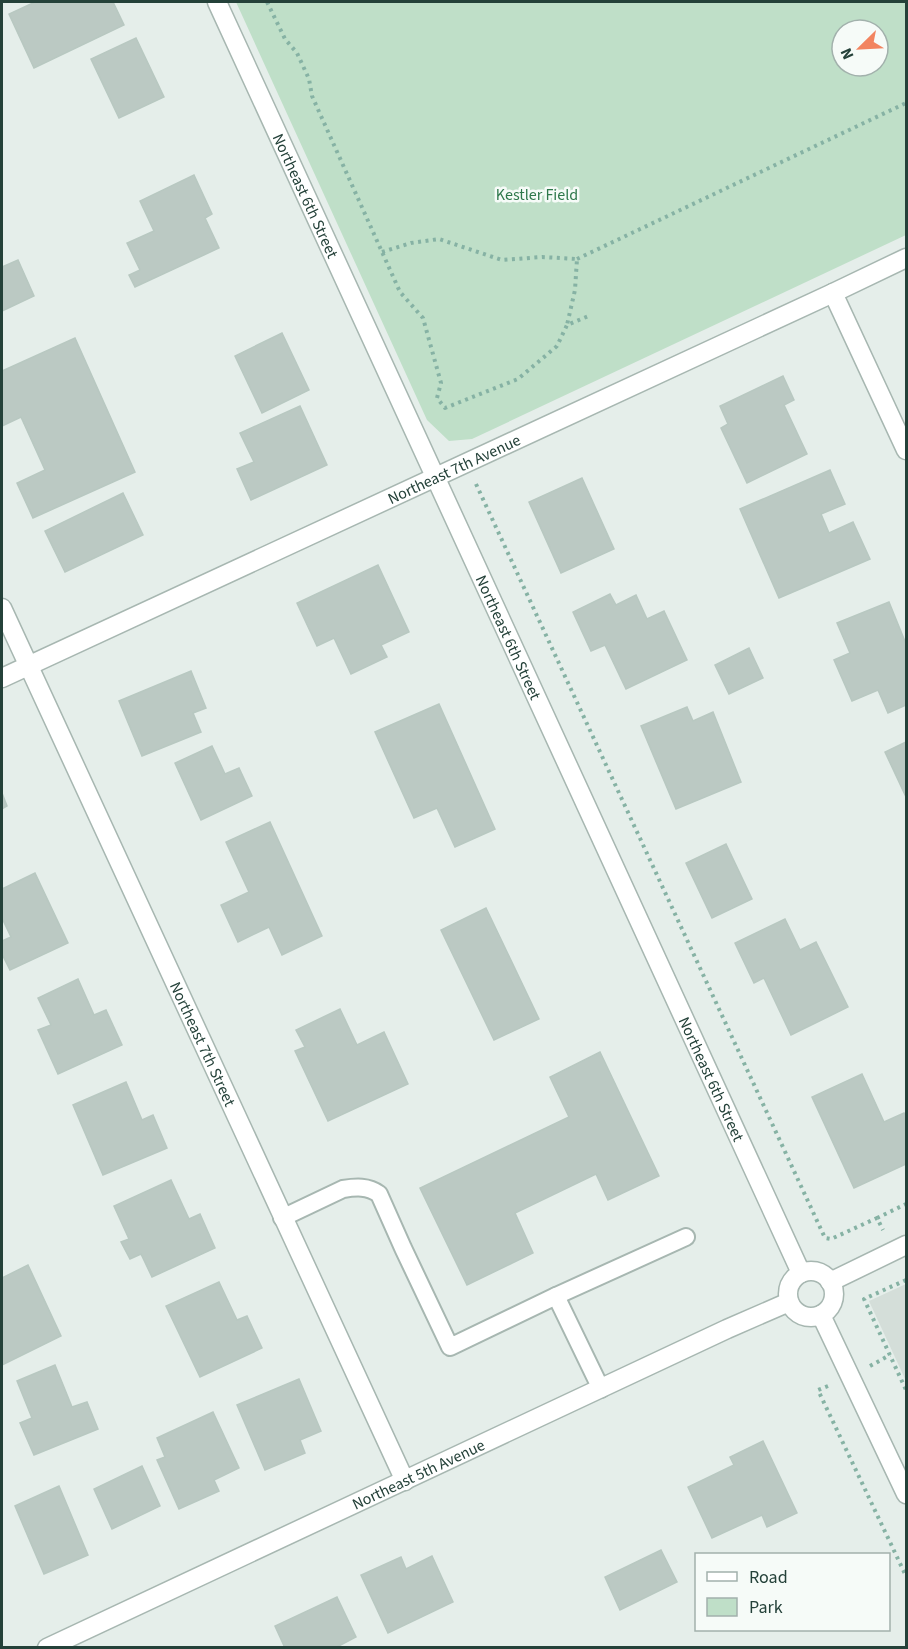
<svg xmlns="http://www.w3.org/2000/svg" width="908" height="1649" font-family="'Source Sans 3',sans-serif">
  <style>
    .built { fill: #d4ded9 }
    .green { fill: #bfdfc8; fill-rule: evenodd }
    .building { fill: #bbc9c3; stroke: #b8c8c1; stroke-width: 1.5 }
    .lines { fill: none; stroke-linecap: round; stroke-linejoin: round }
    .service-casing { stroke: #a7b7b1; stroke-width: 20 }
    .minor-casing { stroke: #a7b7b1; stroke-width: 21 }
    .tertiary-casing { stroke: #a7b7b1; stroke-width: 21 }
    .path { stroke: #86b2a4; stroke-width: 4; stroke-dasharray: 3 4.5; stroke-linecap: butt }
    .service { stroke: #fff; stroke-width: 16 }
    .minor { stroke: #fff; stroke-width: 18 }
    .tertiary { stroke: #fff; stroke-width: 18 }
    .labels { text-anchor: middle; stroke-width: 5; stroke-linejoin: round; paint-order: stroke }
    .park-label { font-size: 16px; fill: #2e784b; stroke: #f6fbf8 }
    .street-label { font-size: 16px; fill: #244139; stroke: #f6fbf8 }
  </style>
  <rect width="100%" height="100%" fill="#e5eeea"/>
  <polygon class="built" points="906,1284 906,1381 869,1301"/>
  <path class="green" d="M236 2H906V235L472 439 449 441 427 420ZM842 30H878V66H842Z"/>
  <g class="building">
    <polygon points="35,2 113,2 124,25 34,68 9,14"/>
    <polygon points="136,38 164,97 119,118 91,59"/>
    <polygon points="194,175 212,214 205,218 219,248 135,287 129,275 140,270 127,243 154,231 140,201"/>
    <polygon points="18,260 34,296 2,311 2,267"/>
    <polygon points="282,333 309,390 262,413 235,356"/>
    <polygon points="75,338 135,472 33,518 17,483 45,470 21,417 2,426 2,371"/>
    <polygon points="783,376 794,400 784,405 807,454 747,483 721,428 728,424 720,406"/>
    <polygon points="300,406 327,465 251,500 237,469 254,462 240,433"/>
    <polygon points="830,470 845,504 821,514 829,533 853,522 870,559 779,598 740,509"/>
    <polygon points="582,478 614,549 561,573 529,502"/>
    <polygon points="123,493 143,535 65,572 45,531"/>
    <polygon points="378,565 409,632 381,645 387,657 351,674 334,638 317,646 297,603"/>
    <polygon points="610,594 616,605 636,595 647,619 664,611 687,660 626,689 605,645 591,651 573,612"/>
    <polygon points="889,602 906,644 906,705 888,713 878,690 852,701 834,660 850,653 837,623"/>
    <polygon points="749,648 763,678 729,694 715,665"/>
    <polygon points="191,671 206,708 193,713 201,732 142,756 119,701"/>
    <polygon points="439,704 495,829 455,847 437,808 414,818 375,732"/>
    <polygon points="687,707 693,721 713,712 741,782 676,809 641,726"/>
    <polygon points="906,742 906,797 885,752"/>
    <polygon points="212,746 225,774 239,768 252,796 201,820 175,763"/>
    <polygon points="2,793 7,806 2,809"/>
    <polygon points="270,822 322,936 282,955 269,927 238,942 221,905 249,892 226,842"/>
    <polygon points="726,844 752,899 712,918 686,863"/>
    <polygon points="35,873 68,943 10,970 2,954 2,941 11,937 2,918 2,889"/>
    <polygon points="486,908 539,1019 494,1040 441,930"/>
    <polygon points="785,919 800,950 816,942 848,1007 791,1035 764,978 754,983 735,943"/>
    <polygon points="78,979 94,1015 106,1010 122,1045 58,1074 38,1030 51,1025 38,998"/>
    <polygon points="340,1009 357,1045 384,1032 408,1084 328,1121 295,1051 305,1047 296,1030"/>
    <polygon points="600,1052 659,1176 608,1200 596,1174 515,1213 533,1253 467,1285 420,1188 569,1117 550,1077"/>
    <polygon points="862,1074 884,1122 904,1113 906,1117 906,1164 854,1188 812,1097"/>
    <polygon points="126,1082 142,1120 153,1115 167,1148 103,1175 73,1105"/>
    <polygon points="171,1180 189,1219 200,1214 215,1248 152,1277 141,1254 130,1259 121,1242 129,1239 114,1206"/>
    <polygon points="28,1265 61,1336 2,1365 2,1278"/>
    <polygon points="219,1282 237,1320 247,1316 262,1348 200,1377 166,1306"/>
    <polygon points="55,1365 72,1407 87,1402 98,1429 34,1455 20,1423 32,1418 17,1381"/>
    <polygon points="299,1379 321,1431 300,1440 305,1453 265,1470 237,1405"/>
    <polygon points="213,1412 239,1468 214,1480 219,1491 179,1509 157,1460 165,1457 157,1438"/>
    <polygon points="763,1441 797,1513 767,1527 762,1515 712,1538 688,1487 734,1465 730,1457"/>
    <polygon points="142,1466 160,1506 112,1529 94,1489"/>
    <polygon points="59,1486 88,1555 44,1574 15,1506"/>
    <polygon points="661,1550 677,1582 620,1610 605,1577"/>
    <polygon points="432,1556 453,1602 388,1633 361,1575 401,1557 406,1569"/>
    <polygon points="337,1597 356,1637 335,1648 285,1648 275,1626"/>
  </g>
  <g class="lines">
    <defs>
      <g id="service">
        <path d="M282 1218 343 1189C356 1187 368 1186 379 1194L403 1248 450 1347 556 1296 601 1389"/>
        <polyline points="556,1296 686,1237"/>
      </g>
      <g id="minor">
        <path id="s1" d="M217 2 801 1273"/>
        <polyline points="833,293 906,450"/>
        <path id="s2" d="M2 608 405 1481"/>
        <path id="s3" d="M2 678 833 293 906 258"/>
        <polyline points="821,1315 906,1494"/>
      </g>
      <g id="tertiary">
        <circle cx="811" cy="1294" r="23"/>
        <polyline points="830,1282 906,1245"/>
        <path id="s4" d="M47 1648 727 1329 789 1302"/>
      </g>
    </defs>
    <use href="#service" class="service-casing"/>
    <use href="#minor" class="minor-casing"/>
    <use href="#tertiary" class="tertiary-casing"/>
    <g class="path">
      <polyline points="267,2 285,39 297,53 309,79 312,96 400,292 423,318 441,383 437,398 445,408 518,379 557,346 567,325 591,315"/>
      <polyline points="382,252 411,243 439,239 502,260 542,257 577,259 575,290 567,325"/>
      <polyline points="577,259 906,103"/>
      <polyline points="476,484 825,1238 831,1239 877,1218 883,1230"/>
      <polyline points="877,1218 906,1204"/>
      <polyline points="906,1280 864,1299 906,1390"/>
      <polyline points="870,1366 890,1355"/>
      <polyline points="828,1386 818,1390 906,1576"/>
    </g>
    <use href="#service" class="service"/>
    <use href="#minor" class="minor"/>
    <use href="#tertiary" class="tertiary"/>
  </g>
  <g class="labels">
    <g class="park-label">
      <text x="537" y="200">Kestler Field</text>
    </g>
    <g class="street-label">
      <text dy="6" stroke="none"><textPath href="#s1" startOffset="213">Northeast 6th Street</textPath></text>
      <text dy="6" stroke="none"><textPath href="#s3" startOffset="498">Northeast 7th Avenue</textPath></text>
      <text dy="6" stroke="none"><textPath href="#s1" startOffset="699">Northeast 6th Street</textPath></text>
      <text dy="6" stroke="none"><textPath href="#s2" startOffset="480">Northeast 7th Street</textPath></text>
      <text dy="6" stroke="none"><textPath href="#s1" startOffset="1185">Northeast 6th Street</textPath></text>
      <text dy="6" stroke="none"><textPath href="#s4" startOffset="410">Northeast 5th Avenue</textPath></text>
    </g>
  </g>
  <rect width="908" height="1649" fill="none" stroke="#244139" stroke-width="6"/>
  <rect x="695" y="1553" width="195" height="78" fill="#f6fbf8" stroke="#a2b1ac" stroke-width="1.5"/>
  <rect x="707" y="1572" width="30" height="9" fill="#ffffff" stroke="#a2b1ac" stroke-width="1.5"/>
  <text x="749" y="1583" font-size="18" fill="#244139">Road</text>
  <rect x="707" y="1598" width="30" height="18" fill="#bfdfc8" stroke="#a2b1ac" stroke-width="1.5"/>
  <text x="749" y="1613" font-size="18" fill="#244139">Park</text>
  <g transform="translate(860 48) rotate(246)"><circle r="28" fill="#f6fbf8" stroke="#a2b1ac" stroke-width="1.5"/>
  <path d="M0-4.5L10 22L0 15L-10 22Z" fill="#f28460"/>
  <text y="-9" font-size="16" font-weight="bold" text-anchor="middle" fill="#244139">N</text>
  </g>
</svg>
